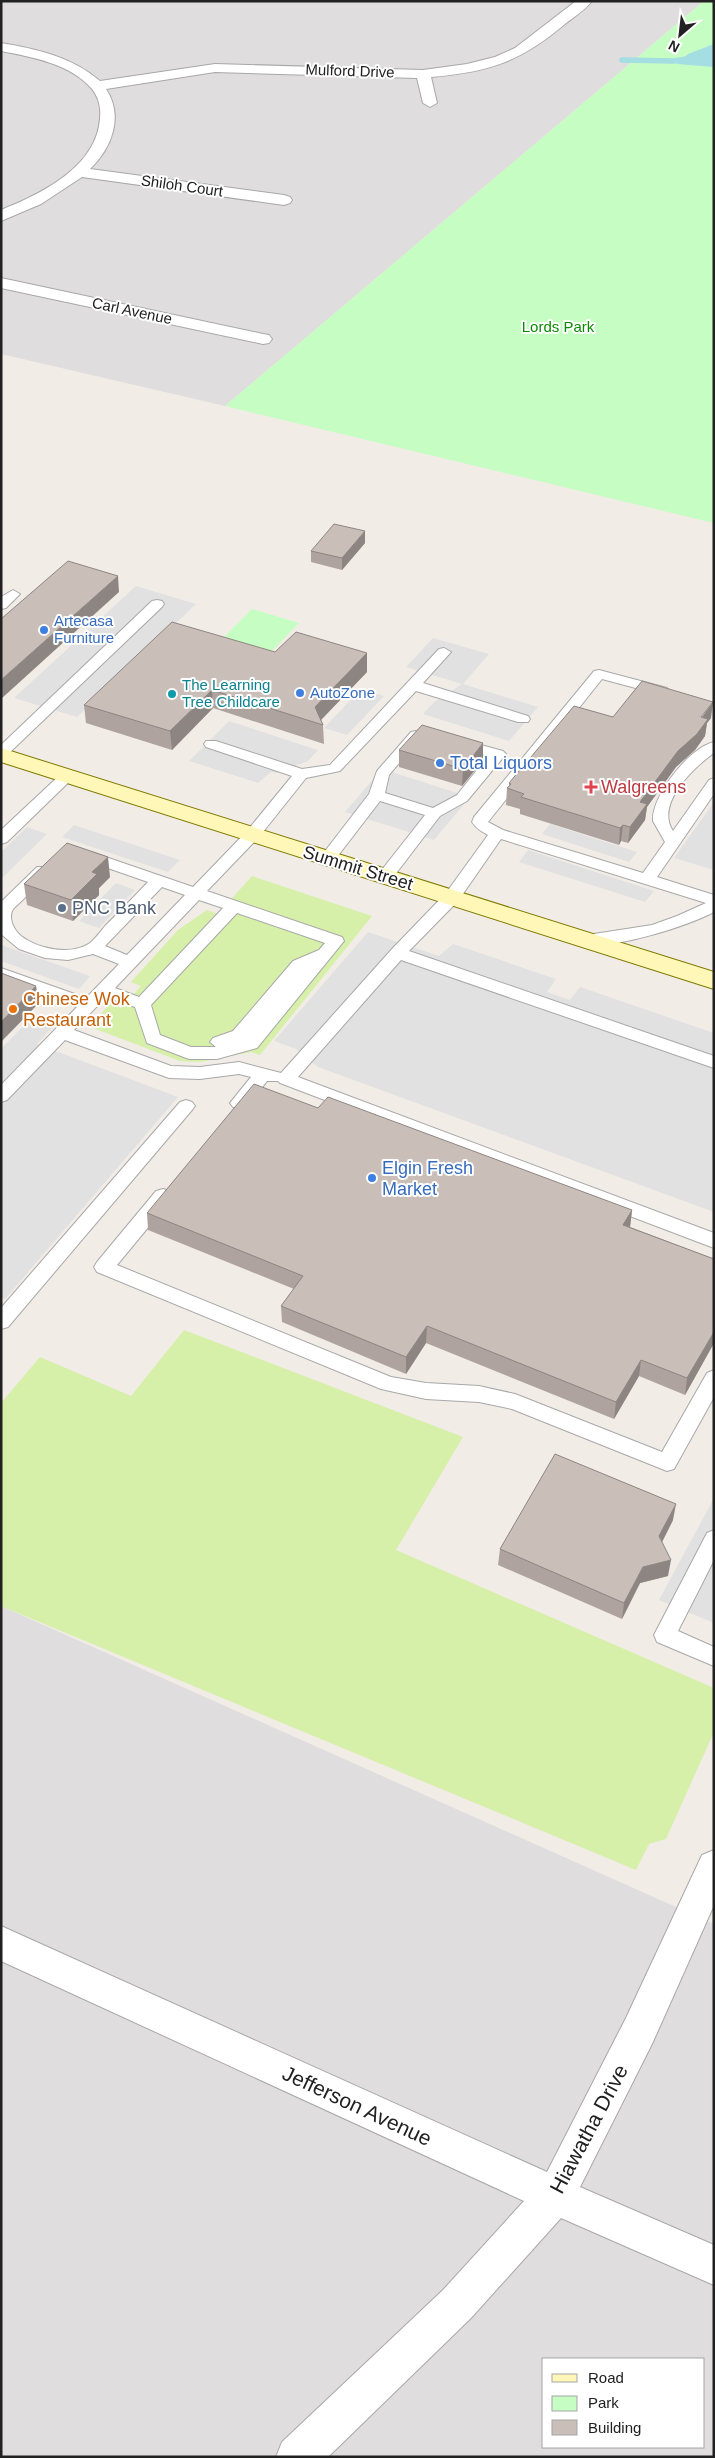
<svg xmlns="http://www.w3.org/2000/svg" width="715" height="2458" font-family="Helvetica,sans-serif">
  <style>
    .residential { fill: #dfddde; fill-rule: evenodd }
    .grass { fill: #d6efa9 }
    .park { fill: #c6fdc2 }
    .parking { fill: #e1e1e1 }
    .water { fill: #a4dde2 }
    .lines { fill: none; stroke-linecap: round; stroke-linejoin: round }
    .stream { stroke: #a4dde2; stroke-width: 5.5 }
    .service-casing { stroke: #a8a8a8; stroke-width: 2 }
    .minor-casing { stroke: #a8a8a8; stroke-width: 2 }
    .secondary-casing { stroke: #7f7a00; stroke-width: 2 }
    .service { fill: #fff; fill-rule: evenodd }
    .minor { fill: #fff; fill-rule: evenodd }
    .secondary { fill: #fef7b8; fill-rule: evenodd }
    .wall { fill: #aea39f }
    .shaded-wall { fill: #8d8582 }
    .building { fill: #cabeb9; stroke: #8d8582 }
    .shop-dot { fill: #3f7fe0; stroke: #fff; stroke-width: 2 }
    .culture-dot { fill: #0f9aa8; stroke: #fff; stroke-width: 2 }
    .health-dot { fill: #e0444e; stroke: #fff; stroke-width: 2 }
    .service-dot { fill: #5c6f8a; stroke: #fff; stroke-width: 2 }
    .food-dot { fill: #e8710a; stroke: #fff; stroke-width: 2 }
    .labels { text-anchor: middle; stroke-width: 4; stroke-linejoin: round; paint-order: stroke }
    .far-street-label { font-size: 15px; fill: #212121; stroke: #fff }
    .far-park-label { font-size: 15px; fill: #0d8a04; stroke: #fff }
    .far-shop-label { font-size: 15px; fill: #366cbe; stroke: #fff; text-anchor: start }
    .far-culture-label { font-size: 15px; fill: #0d838f; stroke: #fff; text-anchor: start }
    .shop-label { font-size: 18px; fill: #366cbe; stroke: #fff; text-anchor: start }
    .health-label { font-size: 18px; fill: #be3a42; stroke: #fff; text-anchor: start }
    .street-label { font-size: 18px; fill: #212121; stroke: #fff }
    .service-label { font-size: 18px; fill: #4e5e75; stroke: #fff; text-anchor: start }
    .food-label { font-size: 18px; fill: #c56008; stroke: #fff; text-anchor: start }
    .near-street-label { font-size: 21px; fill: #212121; stroke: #fff }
  </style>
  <rect width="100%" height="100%" fill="#f2ece7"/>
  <g class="residential">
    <polygon points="1,1 704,1 225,406 1,354"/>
    <path d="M1 1606 714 1924V2457H1ZM544 2359H704V2447H544Z"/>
  </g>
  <g class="grass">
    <polygon points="252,876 372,916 260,1055 251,1052 201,1062 180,1061 93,1028 93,1022 110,1004 121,1008 141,986 131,982 178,930 207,910 218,914"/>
    <polygon points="184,1330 463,1437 396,1550 714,1688 714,1732 666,1839 649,1844 636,1870 1,1606 1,1403 40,1357 131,1396"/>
  </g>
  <g class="park">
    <polygon points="704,1 714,1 714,523 225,406"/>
    <polygon points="252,609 299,623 268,655 220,641"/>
  </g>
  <g class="parking">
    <polygon points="136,586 196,604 77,717 14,698"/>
    <polygon points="433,638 489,654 463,684 538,707 509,741 423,714 434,702 462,684 406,667"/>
    <polygon points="361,689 384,696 347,735 324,728"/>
    <polygon points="229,721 318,750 308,761 276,773 271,772 258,783 189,761"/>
    <polygon points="382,769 470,797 434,840 345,812"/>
    <polygon points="714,802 714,870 674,858"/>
    <polygon points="550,824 637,852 629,862 542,834"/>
    <polygon points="74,825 180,860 168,872 62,837"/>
    <polygon points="27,827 47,834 1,879 1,852"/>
    <polygon points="528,850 654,891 645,902 519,862"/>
    <polygon points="116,883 135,890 99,928 79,921"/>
    <polygon points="368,932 439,956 453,944 556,979 547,992 570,1000 580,987 714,1033 714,1212 318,1067 296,1049 274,1041"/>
    <polygon points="1,945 90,976 79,989 1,961"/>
    <polygon points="33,1016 54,1025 37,1044 178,1097 5,1299 1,1298 1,1049"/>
    <polygon points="714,1498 714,1623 659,1600"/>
  </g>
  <polygon class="water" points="714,44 714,67 677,64 688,54"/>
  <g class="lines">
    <polyline class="stream" points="622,60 674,61 714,55"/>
    <defs>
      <g id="service">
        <polygon points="13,590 20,594 6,608 1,609 1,597"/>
        <polygon points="157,600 162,601 164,604 162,607 6,756 1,757 1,745 152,601"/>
        <path d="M444 648 451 652 423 683 528 716 530 719 528 722H518L416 691 340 771 306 778 259 837 207 891 342 937 344 941 257 1048 217 1059H189L147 1043 135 1007 106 997 74 1030 171 1066 200 1067 239 1062 281 1073 392 949 446 893 488 835C481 831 477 829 472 822L474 817 594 671 599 670 667 688 669 691 662 695 602 679 488 822 503 830 643 873 665 842 653 821C651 796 690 747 714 742V753C693 768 655 804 673 831L709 780 714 778V794L657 877 714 895V912C687 926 610 951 581 944L579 940 581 936 652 925 677 916 706 903 501 839 458 901 409 951 714 1056V1068L401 960 298 1077 714 1233V1248L280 1083 278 1081H267C258 1092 249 1112 233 1107L230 1103 251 1077 239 1074 200 1079 169 1078 65 1040 7 1100 1 1102V1085L77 1007 1 979V968L86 998 119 964 93 954 68 960 45 958 19 949 1 934V902L37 867H49L51 871 49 875 13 909C8 918 13 929 21 936 38 949 71 956 90 943 95 939 101 931 105 926 120 911 134 897 148 882L79 858 77 855 79 852H91L193 887 247 831 292 776 206 747 204 744 206 741H216L302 769 330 765 439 649ZM162 887 185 895 127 955 105 946ZM199 900 223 908 139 997 115 988ZM237 913 325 943 319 950 293 961 233 1031 213 1038 210 1042 216 1047H191L160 1035 151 1005Z"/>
        <polygon points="416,731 423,735 389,775 385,793 433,808 457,795 488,756 454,746 452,743 454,740 459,739 503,751 506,754 467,801 440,816 391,880 379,880 377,876 425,815 380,801 334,861 322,861 320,858 322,855 369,794 377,771 411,732"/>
        <polygon points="67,771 75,776 72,779 7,842 1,844 1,830 62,773"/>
        <polygon points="186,1100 192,1102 195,1106 192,1110 8,1327 1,1329 1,1308 180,1102"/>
        <polygon points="163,1189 170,1191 172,1196 170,1201 117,1265 391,1377 426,1383 479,1386 515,1394 662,1452 707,1373 714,1370 714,1397 674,1469 667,1471 512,1409 479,1402 426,1399 381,1389 97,1272 94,1267 97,1262 156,1191"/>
        <polygon points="714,1530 714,1560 678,1631 714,1647 714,1666 657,1642 654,1635 707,1533"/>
      </g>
      <g id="minor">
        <path d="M576 1H592C585 10 574 17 565 24 520 62 489 72 431 77L437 103 430 107 423 103 417 78 215 72 106 89C124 116 112 148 90 169L284 195 290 197 292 200 290 203 284 205 82 177 41 204 1 221V210C41 194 97 167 100 118 101 108 99 98 92 89 71 64 32 57 1 51V43C37 49 72 57 100 81L215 64 423 70 467 64 495 57 515 48Z"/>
        <polygon points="1,278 263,334 269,335 272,339 269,343 263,344 1,288"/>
        <polygon points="714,1850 714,1905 652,2044 580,2187 714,2245 714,2285 561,2218 471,2318 328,2457 276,2457 282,2442 443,2290 524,2201 1,1961 1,1926 547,2172 626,2018 702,1855"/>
      </g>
      <polygon id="secondary" points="1,748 714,972 714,989 1,762"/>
    </defs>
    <use href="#service" class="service-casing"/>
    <use href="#minor" class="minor-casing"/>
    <use href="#secondary" class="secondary-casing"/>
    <use href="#service" class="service"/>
    <use href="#minor" class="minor"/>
    <use href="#secondary" class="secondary"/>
  </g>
  <g class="wall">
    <polygon points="365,543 342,570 311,562 311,551"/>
    <polygon points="275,652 367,653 367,672 321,720 323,725 324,744 213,708 172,750 86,723 84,705"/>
    <polygon points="613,717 711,718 707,723 705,736 695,750 676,767 647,807 645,820 628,843 621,841 619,845 520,814 520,809 506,805 507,788 509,786 509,783"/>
    <polygon points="399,750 483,760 462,786 399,767"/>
    <polygon points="110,877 99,888 99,895 73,921 27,905 24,884"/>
    <polygon points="318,1108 632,1210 630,1227 714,1259 714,1343 685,1395 639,1376 614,1419 426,1343 406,1374 282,1322 281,1306 294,1289 148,1230 147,1213"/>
    <polygon points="673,1520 662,1542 668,1576 640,1583 622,1619 498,1565 500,1549"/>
  </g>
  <g class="shaded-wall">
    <polygon points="365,531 365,543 342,570 342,558"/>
    <polygon points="118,576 119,592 1,699 1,680"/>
    <polygon points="367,653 367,672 318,723 315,707"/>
    <polygon points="212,690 213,708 172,750 170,731"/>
    <polygon points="713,702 711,718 707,723 705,736 695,750 676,767 647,807 645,820 628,843 630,827 640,802"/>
    <polygon points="483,743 483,760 462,786 463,769"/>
    <polygon points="623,825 621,841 619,845 620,828"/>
    <polygon points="108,857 110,877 99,888 99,895 73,921 71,900 92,872"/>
    <polygon points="36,986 39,1003 1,1042 1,1022"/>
    <polygon points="632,1210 630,1227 623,1225"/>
    <polygon points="427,1326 426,1343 406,1374 406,1357"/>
    <polygon points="714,1332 714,1343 685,1395 687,1378"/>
    <polygon points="641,1360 639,1376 614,1419 616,1402"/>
    <polygon points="676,1504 673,1520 657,1552 659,1536"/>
    <polygon points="671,1560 668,1576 640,1583 622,1619 624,1603 643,1567"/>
  </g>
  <g class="building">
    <polygon points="334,524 365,531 342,558 311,551"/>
    <polygon points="68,561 118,576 1,680 1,619"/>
    <polygon points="172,622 275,652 296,632 367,653 315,707 323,725 212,690 170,731 84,705"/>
    <polygon points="642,681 713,702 701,717 708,719 697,734 678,751 640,802 647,804 630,827 623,825 620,828 521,797 524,794 507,788 511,784 509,783 574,706 613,717"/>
    <polygon points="422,725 483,743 463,769 399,750"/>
    <polygon points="67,843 108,857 92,872 97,874 71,900 24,884"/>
    <polygon points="1,973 36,986 1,1022"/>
    <polygon points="254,1084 318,1108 328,1097 632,1210 623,1225 714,1259 714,1332 687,1378 641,1360 616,1402 427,1326 406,1357 281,1306 303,1276 147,1213"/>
    <polygon points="555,1454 676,1504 659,1536 671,1560 643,1567 624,1603 500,1549"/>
  </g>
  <g class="shop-dot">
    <circle cx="44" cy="630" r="5"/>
    <circle cx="300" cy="693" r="5"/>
    <circle cx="440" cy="763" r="5"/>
    <circle cx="372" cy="1178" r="5"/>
  </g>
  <circle class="culture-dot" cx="172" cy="694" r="5"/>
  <path class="health-dot" d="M588.5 779.5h5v5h5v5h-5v5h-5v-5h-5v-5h5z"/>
  <circle class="service-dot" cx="62" cy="908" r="5"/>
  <circle class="food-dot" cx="13" cy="1009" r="5"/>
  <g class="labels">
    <g class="far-street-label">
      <text transform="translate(350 71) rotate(2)" y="5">Mulford Drive</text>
      <text transform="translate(182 186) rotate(8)" y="5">Shiloh Court</text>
      <text transform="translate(132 311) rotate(12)" y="5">Carl Avenue</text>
    </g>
    <g class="far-park-label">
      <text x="558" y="332">Lords Park</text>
    </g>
    <g class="far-shop-label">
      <text x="54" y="626">Artecasa<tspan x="54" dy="17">Furniture</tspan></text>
      <text x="310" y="698">AutoZone</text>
    </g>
    <g class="far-culture-label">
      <text x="182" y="690">The Learning<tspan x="182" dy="17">Tree Childcare</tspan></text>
    </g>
    <g class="shop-label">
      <text x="450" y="769">Total Liquors</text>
      <text x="382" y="1174">Elgin Fresh<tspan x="382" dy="21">Market</tspan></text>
    </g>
    <g class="health-label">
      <text x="601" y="793">Walgreens</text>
    </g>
    <g class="street-label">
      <text transform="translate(358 868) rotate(17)" y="6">Summit Street</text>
    </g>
    <g class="service-label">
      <text x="72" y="914">PNC Bank</text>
    </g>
    <g class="food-label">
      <text x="23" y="1005">Chinese Wok<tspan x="23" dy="21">Restaurant</tspan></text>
    </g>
    <g class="near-street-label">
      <text transform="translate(357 2106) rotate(25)" y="7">Jefferson Avenue</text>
      <text transform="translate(589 2129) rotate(-62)" y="7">Hiawatha Drive</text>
    </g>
  </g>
  <rect width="715" height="2458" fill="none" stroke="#212121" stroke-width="5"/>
  <rect x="542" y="2358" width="162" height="90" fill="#ffffff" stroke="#a6a6a6"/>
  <rect x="552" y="2374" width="25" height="8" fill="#fef7b8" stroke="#a6a6a6"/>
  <text x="588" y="2383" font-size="15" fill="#212121">Road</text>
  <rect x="552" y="2396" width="25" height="15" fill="#c6fdc2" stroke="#a6a6a6"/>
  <text x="588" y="2408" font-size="15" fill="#212121">Park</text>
  <rect x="552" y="2420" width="25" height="15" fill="#cabeb9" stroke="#a6a6a6"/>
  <text x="588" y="2433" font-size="15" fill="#212121">Building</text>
  <g transform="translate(680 35) rotate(208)" stroke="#ffffff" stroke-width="4" paint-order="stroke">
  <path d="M0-4L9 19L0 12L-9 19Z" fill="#212121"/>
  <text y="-8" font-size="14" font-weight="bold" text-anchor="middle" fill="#212121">N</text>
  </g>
</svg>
